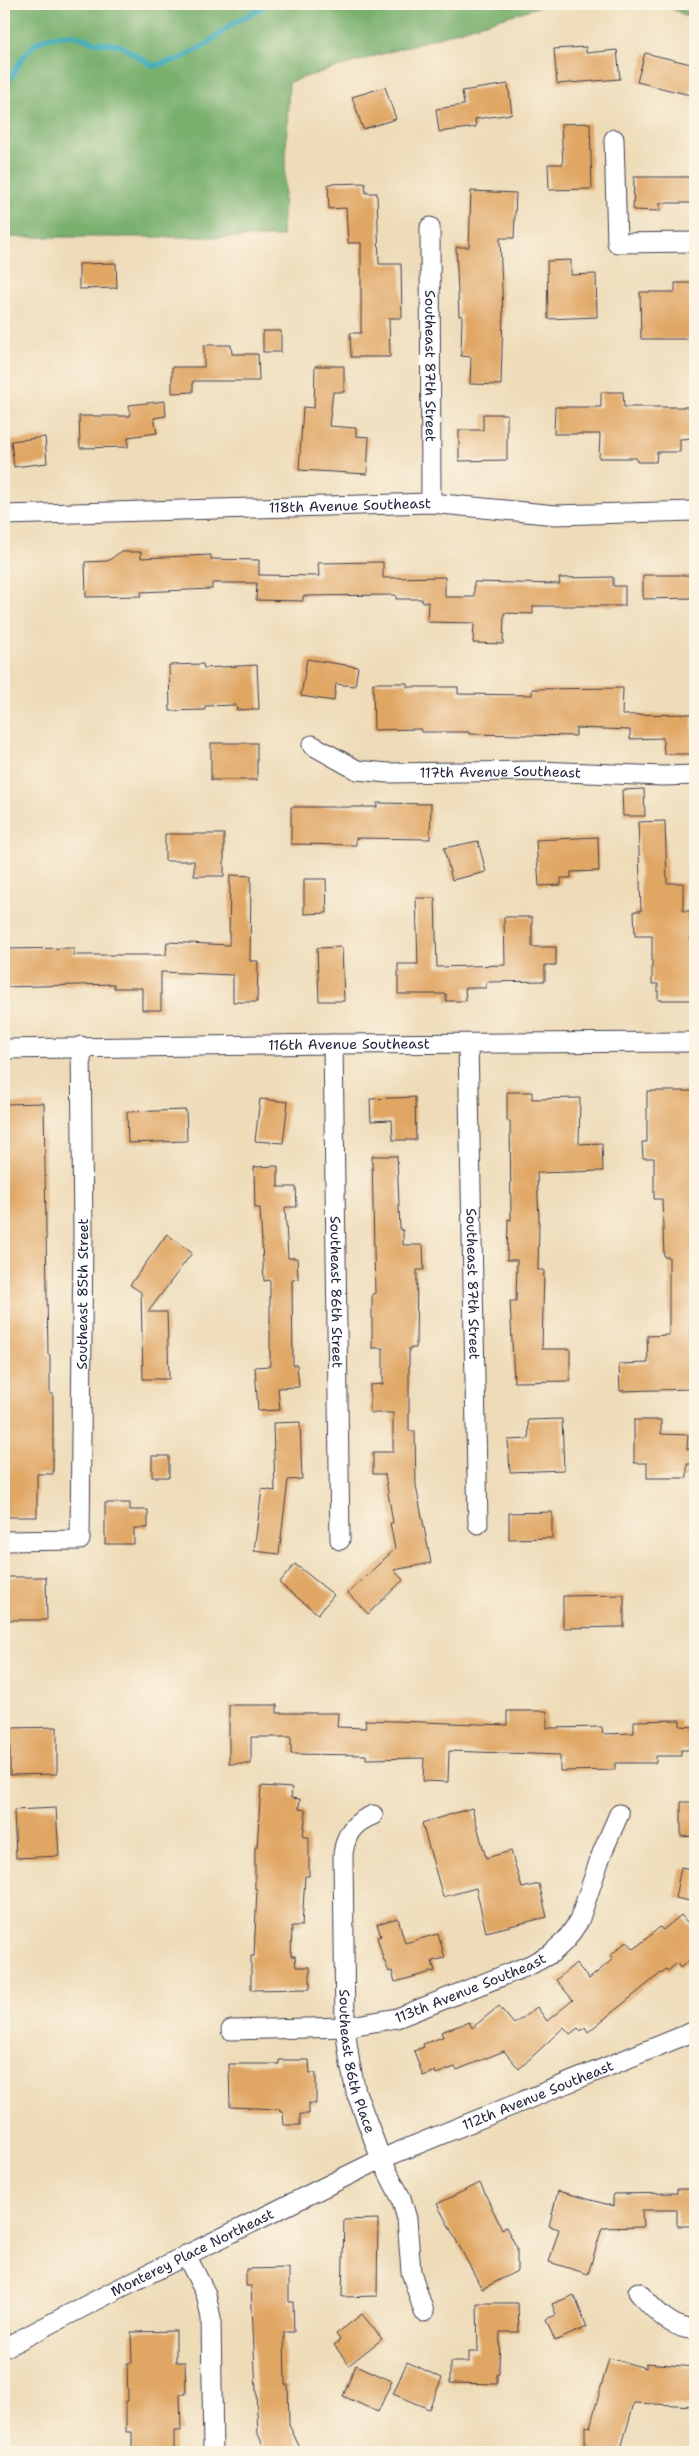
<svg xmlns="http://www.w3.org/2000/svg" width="699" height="2456" font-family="'Shantell Sans',sans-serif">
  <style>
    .forest { fill: #79b06e; stroke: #4e6954 }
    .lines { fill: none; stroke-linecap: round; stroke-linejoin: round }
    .stream { stroke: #3eabbc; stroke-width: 5.5 }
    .building { fill: #e0a664 }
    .minor-casing { stroke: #413e4e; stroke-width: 21 }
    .minor { stroke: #fff; stroke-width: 19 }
    .labels { text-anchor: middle; stroke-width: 5; stroke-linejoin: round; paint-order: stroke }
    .street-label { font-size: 14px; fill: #22223b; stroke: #fcf5e5 }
  </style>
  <rect width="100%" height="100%" fill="#fcf5e5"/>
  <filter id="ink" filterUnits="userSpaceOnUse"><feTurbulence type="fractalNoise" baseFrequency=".02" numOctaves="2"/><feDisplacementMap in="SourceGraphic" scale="10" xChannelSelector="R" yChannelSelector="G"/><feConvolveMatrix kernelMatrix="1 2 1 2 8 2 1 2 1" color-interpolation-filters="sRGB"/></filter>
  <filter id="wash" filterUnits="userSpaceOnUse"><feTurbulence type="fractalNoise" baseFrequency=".0096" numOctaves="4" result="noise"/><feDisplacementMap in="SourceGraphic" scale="20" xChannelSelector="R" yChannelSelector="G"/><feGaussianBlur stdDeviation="1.12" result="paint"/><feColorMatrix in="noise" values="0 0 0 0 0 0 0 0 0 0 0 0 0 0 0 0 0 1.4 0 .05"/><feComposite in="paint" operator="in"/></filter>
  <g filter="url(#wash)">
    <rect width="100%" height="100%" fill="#eedcb9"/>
    <g class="forest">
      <polygon points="4,4 548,4 289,82 282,237 4,237"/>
      <polygon points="663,4 695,4 695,21"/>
    </g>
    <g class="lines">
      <g class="stream">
        <polyline points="323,4 346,6 351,4"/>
        <polyline points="4,89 23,57 36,43 49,37 74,35 95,42 120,45 153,66 179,59 206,45 233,23 261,9 265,4"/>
      </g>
    </g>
    <g id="blocks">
      <g class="building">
        <polygon points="586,47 586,53 617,50 620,79 557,84 554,49"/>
        <polygon points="645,53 695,65 695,75 690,95 637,82"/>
        <polygon points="508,84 512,114 475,119 476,127 439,132 436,109 464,105 462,91"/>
        <polygon points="385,87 396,119 363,129 352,97"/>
        <polygon points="590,123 592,189 549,190 548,164 563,164 561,124"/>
        <polygon points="634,177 695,177 694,203 660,203 660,211 633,210"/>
        <polygon points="365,183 366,193 377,193 379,264 401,264 402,318 389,318 390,357 351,357 350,333 361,333 361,243 348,243 346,208 329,209 328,184"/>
        <polygon points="471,191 516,193 514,238 500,238 503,315 501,385 470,384 471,357 461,356 462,315 459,316 456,247 469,247"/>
        <polygon points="571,260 571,275 596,274 597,317 548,319 547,261"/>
        <polygon points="116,263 117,288 79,289 79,264"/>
        <polygon points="675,283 695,283 695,339 641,339 640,292 675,292"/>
        <rect x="263" y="331" width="18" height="21"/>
        <polygon points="204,345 231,345 232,354 258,354 259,381 193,381 193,392 172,393 172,367 204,367"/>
        <polygon points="315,366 344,366 344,392 333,392 329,426 356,428 356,436 369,437 367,474 299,470 303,407 314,408"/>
        <polygon points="601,392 623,392 624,407 695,407 695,438 680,439 680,452 657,452 656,462 637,462 636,458 599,458 600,434 554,434 555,407 601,407"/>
        <polygon points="165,401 166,416 154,418 157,433 128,437 128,447 80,448 79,416 130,416 129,405"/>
        <polygon points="483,414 507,414 507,460 459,461 459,430 483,430"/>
        <polygon points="45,437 47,463 14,467 11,441"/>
        <polygon points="120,552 141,552 141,558 211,555 211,559 259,560 259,575 319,576 318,563 383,562 383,578 445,577 445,597 474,597 474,582 560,584 559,578 613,577 613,586 625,586 625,606 533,606 533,614 504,613 503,644 473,643 474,623 427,622 428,602 422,602 422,599 396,599 396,595 303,596 303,601 256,600 257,583 212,583 212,589 141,592 141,596 86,597 85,562 108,561"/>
        <polygon points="643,575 695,575 695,598 643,599"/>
        <polygon points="307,659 358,667 355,686 336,684 334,701 301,696"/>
        <polygon points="203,664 204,668 257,665 259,709 237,710 236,705 205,706 205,710 170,711 169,665"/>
        <polygon points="373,683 407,683 407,687 458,687 458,694 532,695 532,689 623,688 622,715 692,714 693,754 664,754 663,738 630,739 630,730 576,728 576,736 469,734 469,732 421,732 421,729 374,730"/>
        <rect x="211" y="743" width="46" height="37"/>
        <polygon points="644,789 645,816 623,816 622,790"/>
        <polygon points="377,803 431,804 430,839 356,838 356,845 291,844 291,807 377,807"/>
        <polygon points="665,821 667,883 683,883 683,911 690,911 691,948 695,948 695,983 692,983 692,1000 658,1000 658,984 652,984 652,936 635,936 634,911 641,911 638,822"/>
        <polygon points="165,834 224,834 224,876 194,876 194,861 165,861"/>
        <polygon points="598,837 599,871 571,872 571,878 561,878 561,885 539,886 536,840"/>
        <polygon points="478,841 486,872 452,880 444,848"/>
        <polygon points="230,875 251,876 250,961 258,961 257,1002 233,1002 233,975 161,972 161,1010 142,1010 142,988 114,988 114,984 4,987 4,949 74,948 74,955 166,955 167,942 229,945"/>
        <polygon points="304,879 326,879 327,913 304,914"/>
        <polygon points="416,898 435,898 437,967 505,965 504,917 532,917 532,947 556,947 556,965 545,965 545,981 486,982 486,988 465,988 466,1001 446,1001 446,994 398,994 398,964 418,964"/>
        <polygon points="342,947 344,1001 319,1001 317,948"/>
        <polygon points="647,1091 695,1091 695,1325 690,1325 692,1389 620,1391 619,1364 648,1363 647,1336 669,1335 669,1257 664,1257 662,1199 654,1199 654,1158 643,1158 642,1142 647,1142"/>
        <polygon points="507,1092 532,1092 532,1099 580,1098 579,1144 602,1143 603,1171 537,1173 539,1221 538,1270 544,1270 542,1349 570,1349 570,1381 514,1382 510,1301 516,1301 517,1260 507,1260 508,1219 511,1220 510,1121 507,1121"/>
        <polygon points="415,1097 416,1140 393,1140 392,1120 371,1121 370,1099"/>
        <polygon points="260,1099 288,1102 283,1143 255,1141"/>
        <polygon points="44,1103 48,1355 50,1355 50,1394 53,1394 53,1474 37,1474 37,1517 4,1517 6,1432 4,1104"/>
        <polygon points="186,1110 187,1141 128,1143 127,1112"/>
        <polygon points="372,1156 397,1156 400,1230 403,1230 403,1245 423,1245 424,1270 417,1270 416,1348 409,1348 409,1431 415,1431 416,1486 431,1563 394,1570 403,1580 368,1614 348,1593 395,1549 390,1523 393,1523 385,1474 373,1474 373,1452 393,1452 393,1413 370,1413 370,1385 383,1384 383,1348 372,1348 372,1294 375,1294"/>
        <polygon points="278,1166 278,1187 296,1187 297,1207 285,1207 288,1258 297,1258 298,1279 292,1280 293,1365 297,1365 299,1387 278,1388 280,1410 258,1411 255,1367 270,1366 270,1280 264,1281 260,1208 255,1208 254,1167"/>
        <polygon points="167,1234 192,1253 148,1312 167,1312 169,1379 143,1379 141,1292 130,1285"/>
        <polygon points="562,1419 564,1470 510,1472 508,1440 529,1439 528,1420"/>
        <polygon points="634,1420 661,1420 661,1434 688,1435 687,1449 695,1449 695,1464 687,1464 687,1478 647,1478 647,1463 634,1463"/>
        <polygon points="300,1422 302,1479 288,1480 279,1554 254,1551 262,1489 275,1491 273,1423"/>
        <rect x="152" y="1456" width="17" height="21"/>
        <polygon points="105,1503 130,1503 130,1510 148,1510 148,1528 134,1528 134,1544 105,1544"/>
        <polygon points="552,1512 552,1538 509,1539 509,1513"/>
        <polygon points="295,1564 334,1595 318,1614 279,1583"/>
        <polygon points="4,1577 46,1577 47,1620 4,1620"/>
        <polygon points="624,1595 624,1627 563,1628 563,1596"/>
        <polygon points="229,1705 277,1705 277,1713 338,1713 337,1727 366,1728 365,1720 507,1725 507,1711 547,1711 547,1728 602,1727 603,1734 634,1733 634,1721 680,1720 680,1726 695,1727 695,1750 681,1750 681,1756 656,1756 656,1763 615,1763 615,1770 560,1771 560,1755 449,1751 448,1782 423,1781 424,1758 366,1759 366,1755 291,1754 291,1737 251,1737 251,1764 229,1764"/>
        <polygon points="57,1727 57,1774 10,1775 10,1728"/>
        <polygon points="261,1786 292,1788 291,1798 300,1799 299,1809 306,1810 303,1837 309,1837 309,1876 305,1876 302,1926 292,1926 291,1956 295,1956 296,1967 310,1967 310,1989 251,1990 251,1956 254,1956 257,1889 255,1889 255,1847 257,1847"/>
        <polygon points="681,1802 695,1802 695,1836 681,1837"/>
        <polygon points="56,1808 59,1856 16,1858 14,1810"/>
        <polygon points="472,1808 486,1858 511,1851 522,1888 539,1884 547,1917 486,1932 476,1888 443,1897 422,1823"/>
        <polygon points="681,1867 695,1870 695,1902 675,1898"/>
        <polygon points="681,1915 695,1931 695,1955 680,1968 677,1963 668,1971 666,1969 588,2032 585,2027 581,2031 578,2028 570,2034 564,2027 519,2069 504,2051 457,2070 455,2067 436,2074 435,2071 423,2076 414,2051 424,2047 423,2044 443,2037 441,2032 469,2022 472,2028 499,2006 514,2024 537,2007 547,2021 573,2000 556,1980 576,1963 589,1979 613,1959 610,1956 627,1941 634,1949 660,1927 663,1930"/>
        <polygon points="398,1918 405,1943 438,1934 445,1958 432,1961 435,1971 395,1982 392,1971 389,1972 383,1958 377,1937 381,1936 377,1924"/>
        <polygon points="279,2060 309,2060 310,2073 316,2073 316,2104 309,2103 309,2114 300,2114 300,2125 284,2125 283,2112 280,2112 280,2109 230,2107 229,2064 279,2064"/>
        <polygon points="480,2183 502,2229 506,2227 517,2248 517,2271 482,2289 437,2204"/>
        <polygon points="677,2189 695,2189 695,2226 677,2226 677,2210 642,2210 643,2227 602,2228 588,2274 549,2262 559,2229 549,2226 558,2191 613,2206 613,2194 677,2193"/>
        <polygon points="378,2219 377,2296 342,2297 344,2220"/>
        <polygon points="289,2268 289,2302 293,2302 294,2332 284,2332 285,2385 288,2385 289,2425 302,2452 266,2452 258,2434 251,2286 246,2286 246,2269"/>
        <polygon points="574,2295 587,2327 555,2341 546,2319 556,2315 552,2304"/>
        <polygon points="477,2303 518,2303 519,2332 500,2332 499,2374 497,2374 497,2384 450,2383 450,2362 469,2362 469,2352 478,2352"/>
        <polygon points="362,2314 382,2339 349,2365 334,2345 340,2340 336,2334"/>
        <polygon points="176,2331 176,2362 185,2362 186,2394 180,2394 181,2431 174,2431 174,2452 132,2452 132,2432 126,2432 126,2401 128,2401 127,2363 132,2363 131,2332"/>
        <polygon points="609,2358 646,2368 646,2363 695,2367 695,2406 634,2403 620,2452 585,2452 585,2426 590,2427"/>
        <polygon points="407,2362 442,2378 429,2409 393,2394"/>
        <polygon points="356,2365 392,2381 378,2412 343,2396"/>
      </g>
    </g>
  </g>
  <g filter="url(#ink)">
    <use href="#blocks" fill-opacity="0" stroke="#413e4e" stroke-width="1"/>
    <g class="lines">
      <defs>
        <g id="minor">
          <polyline points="614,139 617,243 695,242"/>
          <path id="s1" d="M430 227 431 503"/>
          <path id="s2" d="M4 515 431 503 556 515 695 511"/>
          <path id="s3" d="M312 745 357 770 388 773 539 771 663 776 695 775"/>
          <path id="s4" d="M333 1044 340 1540"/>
          <path id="s5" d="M468 1044 478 1524"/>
          <path id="s6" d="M4 1049 333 1044 695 1042"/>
          <path id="s7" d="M4 1541 80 1540 83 1232 81 1046"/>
          <path id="s8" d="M373 1815C353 1823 346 1833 343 1854L345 2027 350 2064 356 2092 381 2159 401 2198 407 2219 411 2272 424 2312"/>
          <path id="s9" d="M231 2030 345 2027 397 2018 530 1965 552 1953 566 1940 579 1921 602 1853 619 1814"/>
          <polyline points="186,2255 206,2294 211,2318 213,2452"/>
          <path d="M638 2292C653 2308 671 2330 695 2329"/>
          <path id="s10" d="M4 2348 118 2289 381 2159 695 2031"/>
        </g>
      </defs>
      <use href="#minor" class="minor-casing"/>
      <use href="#minor" class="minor"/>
    </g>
  </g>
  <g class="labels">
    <g class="street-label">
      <text dy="5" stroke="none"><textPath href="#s1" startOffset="139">Southeast 87th Street</textPath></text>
      <text dy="5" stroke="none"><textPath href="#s2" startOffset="346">118th Avenue Southeast</textPath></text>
      <text dy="5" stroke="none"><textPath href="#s3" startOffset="195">117th Avenue Southeast</textPath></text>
      <text dy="5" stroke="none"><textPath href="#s6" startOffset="345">116th Avenue Southeast</textPath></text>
      <text dy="5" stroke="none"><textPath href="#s5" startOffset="240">Southeast 87th Street</textPath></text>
      <text dy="5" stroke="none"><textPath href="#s4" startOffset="248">Southeast 86th Street</textPath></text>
      <text dy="5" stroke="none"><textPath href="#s7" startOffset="322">Southeast 85th Street</textPath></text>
      <text dy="5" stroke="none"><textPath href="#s9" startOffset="246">113th Avenue Southeast</textPath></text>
      <text dy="5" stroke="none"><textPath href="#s8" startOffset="261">Southeast 86th Place</textPath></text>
      <text dy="5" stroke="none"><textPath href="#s10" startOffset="591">112th Avenue Southeast</textPath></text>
      <text dy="5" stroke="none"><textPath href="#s10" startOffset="211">Monterey Place Northeast</textPath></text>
    </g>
  </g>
  <rect width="699" height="2456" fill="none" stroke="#fcf5e5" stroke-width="20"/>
</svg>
